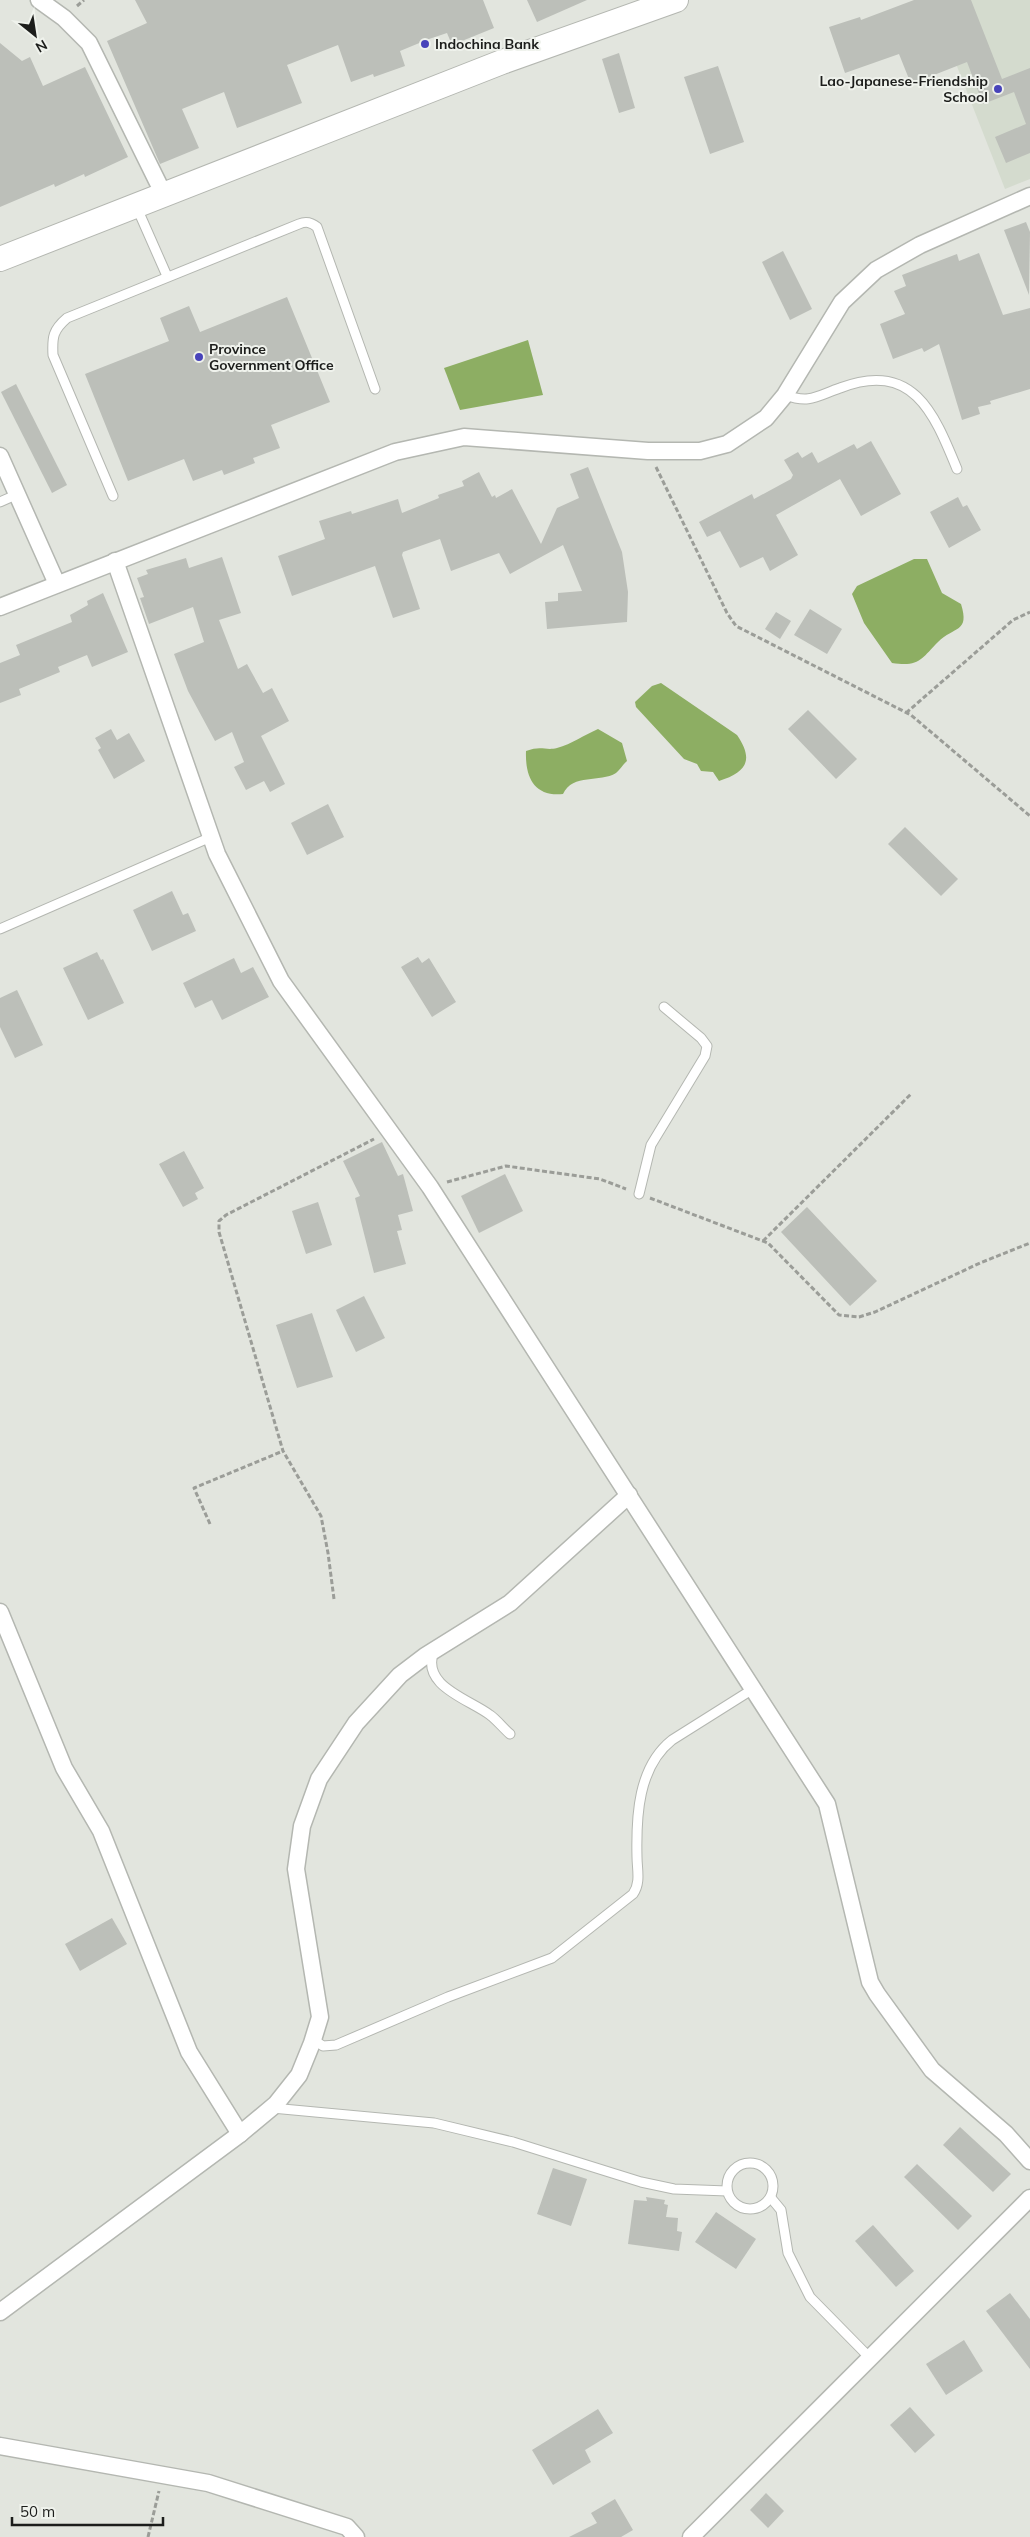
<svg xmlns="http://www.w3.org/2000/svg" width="1030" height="2537" font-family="Mulish,sans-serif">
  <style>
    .built { fill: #d4dbce }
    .water { fill: #8dae63 }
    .building { fill: #bcbfb9 }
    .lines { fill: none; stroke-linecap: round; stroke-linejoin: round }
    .lane-casing { stroke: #b4b7b1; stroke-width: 11 }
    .street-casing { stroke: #b4b7b1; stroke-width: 19 }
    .secondary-casing { stroke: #b4b7b1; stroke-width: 26 }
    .path { stroke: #9b9d98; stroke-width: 3; stroke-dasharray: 5 2.5; stroke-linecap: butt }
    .lane { stroke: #fff; stroke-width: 9 }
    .street { stroke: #fff; stroke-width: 16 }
    .secondary { stroke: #fff; stroke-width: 24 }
    .poi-dot { fill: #4843ba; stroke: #eff2ec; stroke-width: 2 }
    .labels { text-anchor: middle; stroke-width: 4; stroke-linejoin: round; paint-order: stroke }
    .poi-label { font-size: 14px; font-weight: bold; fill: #1c1d1b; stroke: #eff2ec; text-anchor: start }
  </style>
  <rect width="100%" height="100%" fill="#e2e5de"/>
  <polygon class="built" points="931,0 1030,0 1030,179 1005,189"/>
  <g class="water">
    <polygon points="528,340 543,395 460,410 444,368"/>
    <path d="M914 559H927L942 593 961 604C970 633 954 626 938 642 921 659 920 667 892 663L864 623 852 594 857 586Z"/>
    <path d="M661 683 737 735C754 760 747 772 719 781L713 772 701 771 697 764 684 759 636 707 635 702 652 686Z"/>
    <path d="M598 729 622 743 627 761C623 764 620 770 616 773 600 783 573 773 563 794 534 797 525 777 526 751 542 745 545 751 557 748 572 744 584 735 598 729Z"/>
  </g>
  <g class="building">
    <polygon points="135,0 483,0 494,28 452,45 447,33 429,39 400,51 405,66 374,77 373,74 351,82 338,45 287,65 302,103 237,128 224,92 182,109 199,148 160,164 107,41 147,23"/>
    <polygon points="527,0 587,0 537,22"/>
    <polygon points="914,0 971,0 1002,79 1030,68 1030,153 1006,163 995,137 1026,124 1014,92 983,104 967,62 911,84 899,54 845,73 829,27 860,17 861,20"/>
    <polygon points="0,43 22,61 30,57 43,86 85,67 128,157 85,177 84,174 55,187 54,184 0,207"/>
    <polygon points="619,53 635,108 619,113 602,59"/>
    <polygon points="718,66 744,142 710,154 684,77"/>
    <polygon points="1026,222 1030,232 1029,295 1004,230"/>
    <polygon points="783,251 812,309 790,320 762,262"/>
    <polygon points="979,253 1003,315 1030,308 1030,389 990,401 991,404 978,407 980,414 962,420 939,344 924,352 922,348 893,359 880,324 905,314 894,291 906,286 902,275 957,254 959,261"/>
    <polygon points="287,297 330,402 271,425 280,448 253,458 255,463 224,475 222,470 193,481 184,459 128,481 85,374 169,341 160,318 189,306 200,332"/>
    <polygon points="16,384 67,485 52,493 1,392"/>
    <polygon points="871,441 901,494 861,516 840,479 776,515 798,555 770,571 763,557 740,568 720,531 707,537 699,522 752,494 754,499 791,479 793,475 784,460 798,452 802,458 812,452 818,463 854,444 857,449"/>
    <polygon points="588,467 622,552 628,592 627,622 547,629 545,602 558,601 558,593 582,591 563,545 510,574 499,553 451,571 440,539 403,552 402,555 420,609 393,618 375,566 292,596 278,556 325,539 319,521 351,511 352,514 398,499 402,513 439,498 438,495 464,486 462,481 479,472 492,497 495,495 496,498 512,489 541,544 557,508 579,498 570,474"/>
    <polygon points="958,497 963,507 967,505 981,530 949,548 930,512"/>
    <polygon points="222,557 241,613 219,620 238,669 247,664 263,693 272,688 289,721 261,736 285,784 270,792 264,781 246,790 234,767 244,762 232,732 215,741 188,691 174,654 204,642 193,607 149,624 140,598 144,597 137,578 148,574 146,570 186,558 189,568"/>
    <polygon points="103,593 128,652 92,667 87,655 58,667 60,672 19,689 21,695 0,703 0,663 20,655 16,645 72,622 70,615 88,605 87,601"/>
    <polygon points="810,609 842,629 827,654 794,635"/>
    <polygon points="776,612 791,621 780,639 765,629"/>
    <polygon points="808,710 857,759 836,779 788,729"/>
    <polygon points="111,729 117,740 129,733 145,761 114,779 98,750 101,748 95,738"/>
    <polygon points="328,804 344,837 307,855 291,823"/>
    <polygon points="905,827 958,879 941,896 888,844"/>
    <polygon points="172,891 183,915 188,913 196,931 152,951 133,910"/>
    <polygon points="97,952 101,960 103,959 124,1003 88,1020 63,968"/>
    <polygon points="418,957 422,963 429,958 456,1002 432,1017 401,967"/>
    <polygon points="234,958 241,973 253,967 269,997 222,1020 212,1000 195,1008 183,983"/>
    <polygon points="17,990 43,1045 15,1058 0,1027 0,998"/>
    <polygon points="382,1142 398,1176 403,1174 413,1211 398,1215 402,1230 397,1231 406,1264 374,1273 355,1198 360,1196 343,1161"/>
    <polygon points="184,1151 204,1188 195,1193 198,1199 183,1207 159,1164"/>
    <polygon points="505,1174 523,1211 479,1233 461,1196"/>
    <polygon points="318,1202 332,1245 306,1254 292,1211"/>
    <polygon points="807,1207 877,1281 850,1306 781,1232"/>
    <polygon points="364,1296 385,1338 356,1352 336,1310"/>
    <polygon points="312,1313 333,1377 297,1388 276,1325"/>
    <polygon points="112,1918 127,1944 80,1971 65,1944"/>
    <polygon points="960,2127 1011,2174 993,2192 943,2145"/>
    <polygon points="917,2164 972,2216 958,2230 904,2177"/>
    <polygon points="553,2168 587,2179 571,2226 537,2214"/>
    <polygon points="646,2197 665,2200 664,2204 668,2205 666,2217 678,2218 677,2231 682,2232 679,2251 628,2244 634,2200 647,2201"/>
    <polygon points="716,2212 756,2239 736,2269 695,2242"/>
    <polygon points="873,2225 914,2271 896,2287 855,2241"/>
    <polygon points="1010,2293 1030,2319 1030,2369 986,2311"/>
    <polygon points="964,2340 983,2371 946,2395 926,2364"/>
    <polygon points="910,2407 935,2435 915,2453 890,2425"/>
    <polygon points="598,2409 613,2433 585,2450 591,2462 553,2485 532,2450"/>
    <polygon points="766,2493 784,2511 768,2528 750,2510"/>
    <polygon points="615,2499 633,2530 621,2537 569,2537 597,2523 591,2513"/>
  </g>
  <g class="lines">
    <defs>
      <g id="lane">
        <polyline points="137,208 167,276"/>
        <path d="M785 395C810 404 817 396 840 388 913 360 934 413 957 469"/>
        <path d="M113 496 53 355C52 337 53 330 67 318L299 224C306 221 311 222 317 227L375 389"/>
        <polyline points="0,502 18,494"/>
        <polyline points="0,929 211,837"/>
        <polyline points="639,1194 651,1145 705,1056 707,1046 701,1038 664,1007"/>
        <path d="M434 1651C420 1686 469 1699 490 1715 497 1720 503 1728 510 1734"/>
        <path d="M314 2040 323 2046 336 2045 448 1997 552 1958 633 1894C641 1883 637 1869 637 1857 636 1816 638 1767 672 1740L753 1689"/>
        <polyline points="272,2108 434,2123 513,2142 641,2182 674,2189 727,2191"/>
        <circle cx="750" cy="2186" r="23"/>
        <polyline points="771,2198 781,2210 788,2253 810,2297 871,2359"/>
      </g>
      <g id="street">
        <polyline points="39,0 64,18 89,43 164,195"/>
        <polyline points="0,456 57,584"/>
        <polyline points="115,561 217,854 281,981 430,1187 827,1804 870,1982 877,1994 932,2070 1006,2134 1030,2161"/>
        <polyline points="0,607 395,452 464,437 648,451 700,451 727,444 766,418 785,395 842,302 876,270 920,245 1030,196"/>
        <polyline points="0,1612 64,1768 101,1831 189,2052 240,2134"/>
        <polyline points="0,2312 240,2134 276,2104 299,2075 312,2043 320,2017 296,1869 302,1826 319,1779 356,1723 400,1675 425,1656 510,1603 629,1495"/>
        <polyline points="0,2446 208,2483 347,2527 356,2537"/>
        <polyline points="691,2537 1030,2198"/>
      </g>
      <polyline id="secondary" points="0,259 502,62 676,0"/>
    </defs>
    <use href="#lane" class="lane-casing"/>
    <use href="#street" class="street-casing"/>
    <use href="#secondary" class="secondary-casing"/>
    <g class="path">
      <polyline points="77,6 84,0"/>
      <polyline points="656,467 727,613 736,626 911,715 1030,816"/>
      <polyline points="906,713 1013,620 1030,612"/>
      <polyline points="447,1182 506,1166 600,1179 626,1189"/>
      <polyline points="650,1198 768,1243 839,1315 859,1317 875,1312 980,1263 1030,1243"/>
      <polyline points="763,1241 912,1093"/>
      <polyline points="210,1524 194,1488 283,1451"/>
      <polyline points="334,1599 328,1553 321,1516 283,1451 219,1232 219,1221 226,1215 374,1139"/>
      <polyline points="148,2537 159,2491"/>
    </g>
    <use href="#lane" class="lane"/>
    <use href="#street" class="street"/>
    <use href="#secondary" class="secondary"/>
  </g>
  <g class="poi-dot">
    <circle cx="425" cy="44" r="5"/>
    <circle cx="998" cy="89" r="5"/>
    <circle cx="199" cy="357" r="5"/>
  </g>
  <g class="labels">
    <g class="poi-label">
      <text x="435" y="49">Indochina Bank</text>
      <text x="988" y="86" text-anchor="end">Lao-Japanese-Friendship<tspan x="988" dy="16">School</tspan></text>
      <text x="209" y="354">Province<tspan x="209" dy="16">Government Office</tspan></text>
    </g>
  </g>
  <g transform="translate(35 35) rotate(150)" stroke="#eff2ec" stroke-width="4" paint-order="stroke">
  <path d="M0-4L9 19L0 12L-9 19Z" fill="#1c1d1b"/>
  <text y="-8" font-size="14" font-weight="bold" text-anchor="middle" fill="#1c1d1b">N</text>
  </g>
  <path d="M12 2517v8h151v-8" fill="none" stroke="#1c1d1b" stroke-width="2.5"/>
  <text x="20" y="2517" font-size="15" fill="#1c1d1b" stroke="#eff2ec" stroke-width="4" paint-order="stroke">50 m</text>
</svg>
